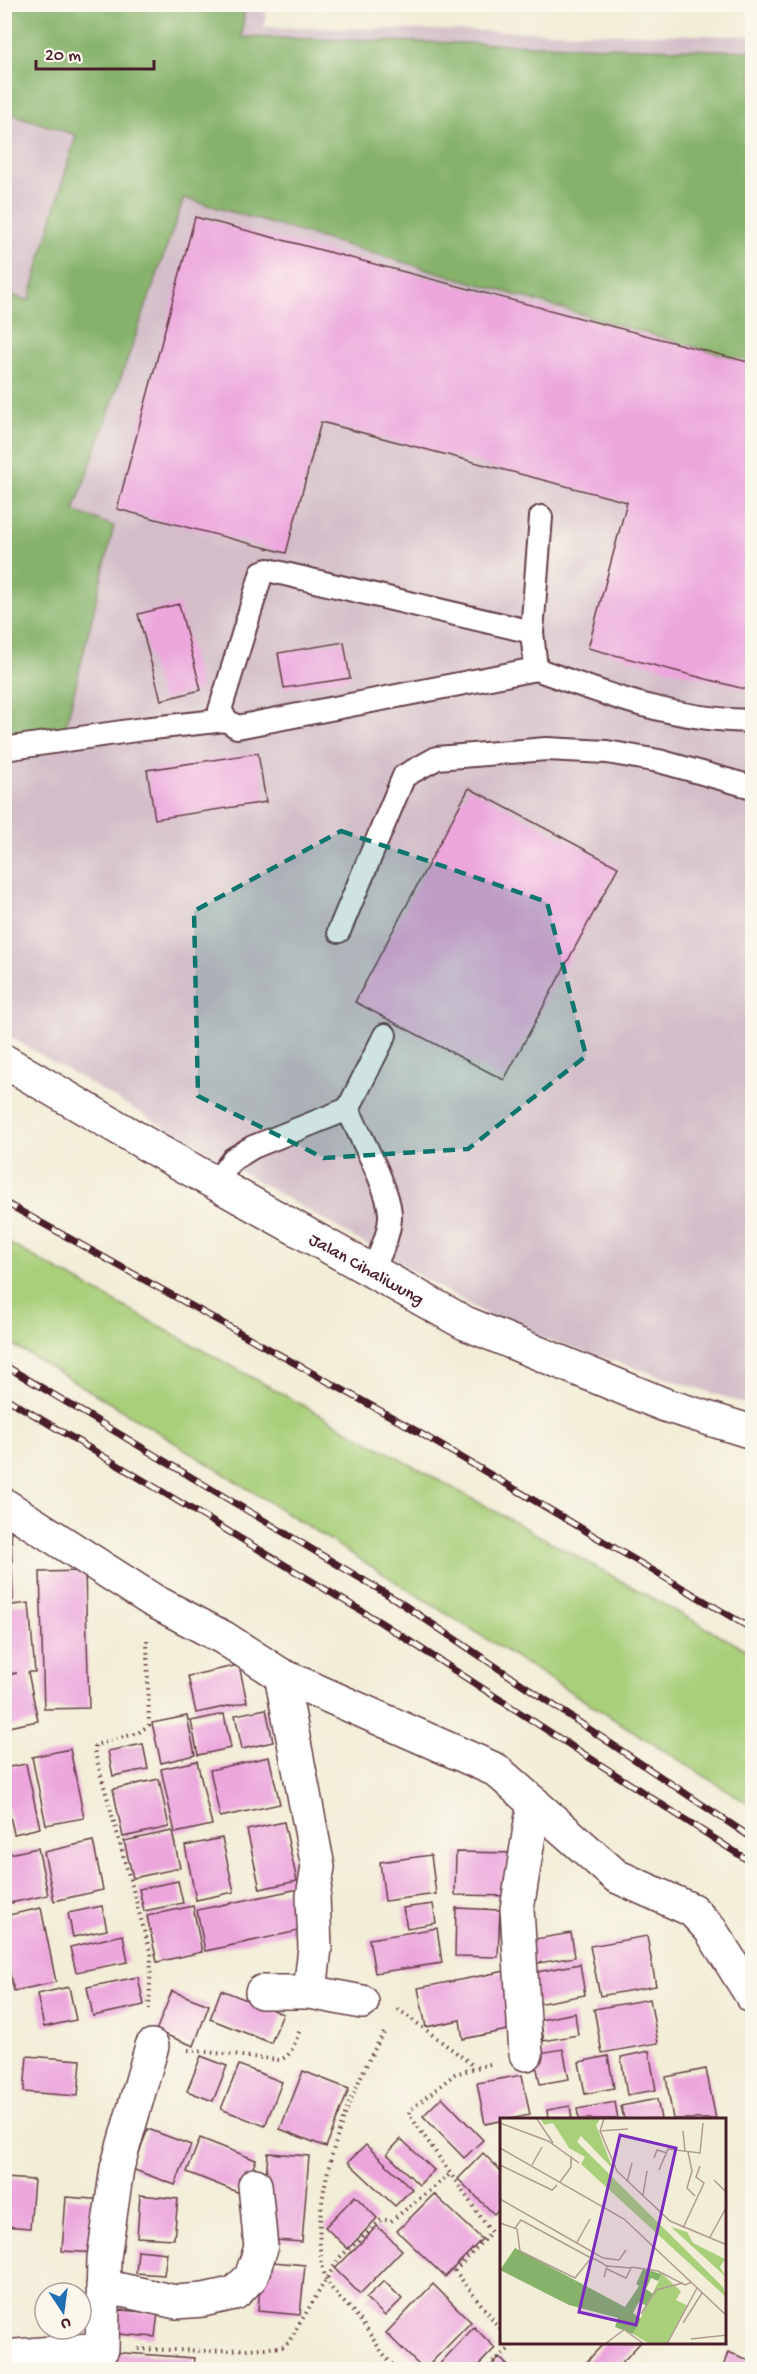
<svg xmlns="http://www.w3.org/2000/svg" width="757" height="2374" font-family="'Gochi Hand',sans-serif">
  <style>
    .industrial { fill: #d2bdc8 }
    .green { fill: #a9cf7a; stroke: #7a7752; stroke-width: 1.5 }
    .forest { fill: #86b26a; stroke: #68684a; stroke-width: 1.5 }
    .building { fill: #eca6dc }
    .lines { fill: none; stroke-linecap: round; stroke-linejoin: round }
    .lane-casing { stroke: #633e45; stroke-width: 26 }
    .street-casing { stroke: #633e45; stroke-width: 36 }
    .highway-casing { stroke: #633e45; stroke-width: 36 }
    .path { stroke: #633e45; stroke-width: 4; stroke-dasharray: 1.5 4.5; stroke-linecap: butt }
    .lane { stroke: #fff; stroke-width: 22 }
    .street { stroke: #fff; stroke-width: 33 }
    .highway { stroke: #fff; stroke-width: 33 }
    .rail-casing { stroke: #4a1f2b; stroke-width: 7 }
    .rail { stroke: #fbf7ec; stroke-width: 4.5; stroke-dasharray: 14; stroke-linecap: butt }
    .marked { fill: #0f766e; fill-opacity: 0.2; stroke: #0f766e; stroke-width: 4.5; stroke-dasharray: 12 8; stroke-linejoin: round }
    .labels { text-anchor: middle; stroke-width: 6; stroke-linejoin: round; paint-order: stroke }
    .street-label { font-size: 18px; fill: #4a1f2b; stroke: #fbf7ec }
    .inset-road { fill: none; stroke: #af9b92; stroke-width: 1.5 }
    .view { fill: #7b2cbf; fill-opacity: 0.15; stroke: #7b2cbf; stroke-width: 3 }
    .inset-edge { fill: none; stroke: #4a1f2b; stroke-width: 3 }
  </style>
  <rect width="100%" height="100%" fill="#fbf7ec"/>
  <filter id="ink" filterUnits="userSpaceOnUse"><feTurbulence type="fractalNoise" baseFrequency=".0167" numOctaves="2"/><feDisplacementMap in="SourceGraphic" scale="12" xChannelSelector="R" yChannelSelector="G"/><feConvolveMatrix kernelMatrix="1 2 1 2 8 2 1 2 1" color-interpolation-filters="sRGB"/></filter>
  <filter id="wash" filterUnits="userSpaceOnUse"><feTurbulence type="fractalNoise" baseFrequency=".008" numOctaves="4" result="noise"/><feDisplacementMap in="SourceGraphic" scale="24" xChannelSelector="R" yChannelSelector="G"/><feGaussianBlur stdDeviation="1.35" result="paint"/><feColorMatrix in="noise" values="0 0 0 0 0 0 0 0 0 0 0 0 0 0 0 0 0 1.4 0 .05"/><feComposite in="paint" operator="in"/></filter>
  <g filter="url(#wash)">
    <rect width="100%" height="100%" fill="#f2edd7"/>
    <polygon class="industrial" points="5,5 267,5 264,27 752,36 752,1406 506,1326 5,1034"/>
    <polygon class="green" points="5,1241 752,1653 752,1806 145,1424 5,1340"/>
    <polygon class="forest" points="5,5 245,5 242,37 752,51 752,364 184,198 74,511 114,526 64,734 5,748 5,294 29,300 76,135 5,112"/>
    <g id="blocks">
      <g class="building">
        <polygon points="195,217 752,363 752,691 588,648 627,502 321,422 286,553 117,509"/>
        <polygon points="179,604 201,690 161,700 138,614"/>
        <polygon points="344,642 350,678 284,688 278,653"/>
        <polygon points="258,753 266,802 155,819 147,770"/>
        <polygon points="469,788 618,867 504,1080 355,1002"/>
        <polygon points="4,1525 11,1525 13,1600 4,1600"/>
        <polygon points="85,1571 89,1708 44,1709 40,1572"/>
        <polygon points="29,1603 35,1672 28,1672 38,1721 8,1727 4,1710 4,1676 17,1673 4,1674 4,1606"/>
        <polygon points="239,1665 247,1702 196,1713 188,1676"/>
        <polygon points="266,1709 273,1742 242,1749 235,1715"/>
        <polygon points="224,1714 231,1748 198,1755 191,1721"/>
        <polygon points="187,1716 195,1755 161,1763 152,1723"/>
        <polygon points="143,1744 148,1769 113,1776 108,1751"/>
        <polygon points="70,1749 84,1818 46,1825 32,1757"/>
        <polygon points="269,1757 280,1804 220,1817 210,1770"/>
        <polygon points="197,1761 212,1825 175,1833 161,1769"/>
        <polygon points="26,1764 40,1828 14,1834 4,1789 4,1768"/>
        <polygon points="159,1779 169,1827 123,1837 113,1789"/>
        <polygon points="284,1822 297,1881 260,1889 247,1830"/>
        <polygon points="172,1831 180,1868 133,1878 124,1841"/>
        <polygon points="222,1838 234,1892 196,1900 185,1846"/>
        <polygon points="93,1841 103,1890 54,1901 44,1852"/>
        <polygon points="38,1848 48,1895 10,1903 4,1878 4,1855"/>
        <polygon points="456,1852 515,1853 513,1896 455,1895"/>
        <polygon points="431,1855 436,1894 385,1901 380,1862"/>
        <polygon points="178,1881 183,1903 144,1911 139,1889"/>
        <polygon points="299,1889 308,1929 205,1951 197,1910"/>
        <polygon points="433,1904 436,1923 407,1928 403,1908"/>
        <polygon points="102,1906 107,1930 73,1937 68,1913"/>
        <polygon points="193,1906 202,1952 157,1962 147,1916"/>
        <polygon points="41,1908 56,1982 14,1991 4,1947 4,1916"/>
        <polygon points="456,1908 500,1910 498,1957 455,1956"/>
        <polygon points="437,1928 442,1963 375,1973 369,1939"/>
        <polygon points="571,1933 575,1957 533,1964 529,1940"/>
        <polygon points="123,1935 128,1962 76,1972 70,1947"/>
        <polygon points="647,1936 656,1986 600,1996 590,1946"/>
        <polygon points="580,1964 585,1995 537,2004 531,1973"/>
        <polygon points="511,1970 522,2027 463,2039 460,2020 426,2027 418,1988"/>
        <polygon points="138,1977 144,2005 93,2016 87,1987"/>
        <polygon points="69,1987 76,2020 44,2027 37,1994"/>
        <polygon points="221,1990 283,2014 271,2043 210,2019"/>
        <polygon points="172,1991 209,2005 194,2046 156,2031"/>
        <polygon points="650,1999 658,2043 602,2053 594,2009"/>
        <polygon points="575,2013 578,2035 544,2041 540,2020"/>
        <polygon points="563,2049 569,2079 540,2084 534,2054"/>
        <polygon points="649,2051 656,2090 627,2095 621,2057"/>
        <polygon points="27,2056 81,2060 78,2096 24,2092"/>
        <polygon points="201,2056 227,2066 213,2101 187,2091"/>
        <polygon points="608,2056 614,2088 585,2094 579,2062"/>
        <polygon points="239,2065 282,2082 265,2126 221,2109"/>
        <polygon points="706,2069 716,2119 673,2119 666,2077"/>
        <polygon points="303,2071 349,2089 326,2147 280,2129"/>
        <polygon points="522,2075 530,2115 485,2124 477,2083"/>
        <polygon points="442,2097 483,2140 464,2158 423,2116"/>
        <polygon points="657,2099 661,2119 624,2119 621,2106"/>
        <polygon points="615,2102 618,2119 579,2119 577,2109"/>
        <polygon points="570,2106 572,2119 548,2119 547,2110"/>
        <polygon points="148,2129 191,2145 175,2185 132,2169"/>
        <polygon points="200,2138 256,2160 242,2194 187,2172"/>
        <polygon points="401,2139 434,2170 419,2185 387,2154"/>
        <polygon points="366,2145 412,2189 395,2206 348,2162"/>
        <polygon points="268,2153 309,2156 302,2242 261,2239"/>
        <polygon points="483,2153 502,2172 502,2206 494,2214 458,2179"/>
        <polygon points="4,2178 34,2180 30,2228 4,2226"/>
        <polygon points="434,2194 482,2239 445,2277 397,2231"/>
        <polygon points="140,2195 178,2199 174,2239 137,2237"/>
        <polygon points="355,2196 377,2218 348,2249 325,2227"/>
        <polygon points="66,2197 106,2200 101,2253 62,2251"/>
        <polygon points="377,2226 402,2250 360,2294 335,2269"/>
        <polygon points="138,2250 167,2253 164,2275 136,2273"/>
        <polygon points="262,2261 305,2265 300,2315 258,2311"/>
        <polygon points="384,2281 402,2299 385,2316 366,2298"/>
        <polygon points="433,2284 471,2322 424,2370 386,2333"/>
        <polygon points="120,2310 158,2313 155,2337 118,2334"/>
        <polygon points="474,2327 495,2348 474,2370 434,2370"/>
        <polygon points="605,2342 641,2342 615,2370 579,2370"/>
        <polygon points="111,2352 194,2358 193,2370 109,2370"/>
        <polygon points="728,2352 752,2361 752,2370 722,2370"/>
        <polygon points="499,2357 512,2370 487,2370"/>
      </g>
    </g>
  </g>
  <g filter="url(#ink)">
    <use href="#blocks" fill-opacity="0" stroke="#633e45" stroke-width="1.5"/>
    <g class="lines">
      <defs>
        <g id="lane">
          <path d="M541 517 532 632 536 669C610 696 673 720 752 721"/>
          <polyline points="532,632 268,570 262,572 220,710 226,720 237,727 536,669"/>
          <polyline points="4,749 143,729 226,720"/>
          <polyline points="339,931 404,776 437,758 546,749 607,752 659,761 752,787"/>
          <path d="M348 1109C359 1135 388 1186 390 1213 391 1232 380 1253 373 1271"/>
          <polyline points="216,1182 233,1159 253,1147 348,1109 385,1035"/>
        </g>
        <g id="street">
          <polyline points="4,1505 152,1600 224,1638 281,1675 496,1770 616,1876 692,1910 710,1929 752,1996"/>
          <polyline points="281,1675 318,1867 313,1896 315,1948 310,1992"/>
          <polyline points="262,1992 310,1992 362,2002"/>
          <polyline points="526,2054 517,1909 534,1803"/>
          <polyline points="103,2286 176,2302 203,2300 235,2293 251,2277 261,2248 255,2185"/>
          <polyline points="4,2357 102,2349 104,2258 117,2168 152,2046"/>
        </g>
        <g id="highway">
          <path id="s1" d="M4 1061 158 1151 465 1323 665 1405 752 1432"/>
        </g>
      </defs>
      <use href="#lane" class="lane-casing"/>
      <use href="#street" class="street-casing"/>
      <use href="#highway" class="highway-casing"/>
      <g class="path">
        <polyline points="147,1640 149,1725 138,1733 95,1745 94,1750 151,1955 149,2009"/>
        <polyline points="398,2009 474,2066"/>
        <path d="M384 2033C348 2091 304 2208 325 2276 329 2290 347 2304 356 2315 371 2333 380 2354 398 2370"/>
        <path d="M188 2050 279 2060C292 2057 295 2041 300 2030"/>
        <polyline points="490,2064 455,2074 410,2110 409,2114 491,2232 455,2271 502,2331"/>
        <polyline points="138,2349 209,2351 283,2347 288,2343 339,2258 382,2219 391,2221 449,2175"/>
        <polyline points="484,2370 510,2348 511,2342"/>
      </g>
      <use href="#lane" class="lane"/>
      <use href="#street" class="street"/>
      <use href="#highway" class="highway"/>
      <defs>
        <g id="rail">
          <polyline points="4,1202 408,1426 752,1629"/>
          <polyline points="4,1365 395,1599 752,1838"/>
          <polyline points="4,1397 380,1622 752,1863"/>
        </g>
      </defs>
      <use href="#rail" class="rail-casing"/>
      <use href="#rail" class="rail"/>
    </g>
  </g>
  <path class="marked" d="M341 831 547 902 586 1056 468 1149 324 1158 198 1096 194 911Z"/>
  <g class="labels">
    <g class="street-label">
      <text dy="6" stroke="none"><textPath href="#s1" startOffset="418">Jalan Cihaliwung</textPath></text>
    </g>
  </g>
  <g transform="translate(500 2118)">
    <rect width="226" height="226" fill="#f2edd7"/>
    <path d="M41 1H100L96 7 113 51 81 18 77 24 223 169 226 179 81 46 85 39 69 30 53 5 44 7ZM171 109 187 114 193 125 225 141 220 149 226 159ZM162 156 181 173 176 182 188 188 166 226H150L133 216Z" fill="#a9cf7a"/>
    <path d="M15 130 125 189 139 168 136 166 143 151 162 156 158 163 151 160 146 171 153 176 147 188 139 184 133 195 141 201 133 216 115 209 118 200 69 187 0 152Z" fill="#86b26a"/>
    <path class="inset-road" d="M37 1 53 25M104 1 100 13 128 11M0 5 48 23 79 45M100 13 117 53 170 103 227 127M183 13 185 33M0 30 124 101 227 198M188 34 192 53 187 70 195 78M154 40 157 32 167 35M0 47 52 72 57 67M32 47 42 29M159 52 168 31 200 35 203 5M214 62 227 75M60 64 71 49V38M127 64 132 45M143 77 147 53M0 81 103 140 119 142 126 132M0 105 17 111 20 133 75 160 91 140 95 141 107 148 104 159M15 110 21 102 91 140M183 110 204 65 196 59 200 48M210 119 227 88M76 126 90 101M131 149 158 153 185 167 192 164M107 151 126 160 131 150 107 148M141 196 156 172 183 165M183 205 202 175M126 213 144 226M191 221 227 217M105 226 129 208M167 226 197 170"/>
    <path class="view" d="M120 17 176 30 136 207 79 194Z"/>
    <rect width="226" height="226" class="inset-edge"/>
  </g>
  <rect width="757" height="2374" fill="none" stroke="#fbf7ec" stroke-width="24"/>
  <g transform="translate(63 2311) rotate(167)"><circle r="28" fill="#fbf7ec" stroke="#b4a19f" stroke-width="1.5"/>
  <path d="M0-4.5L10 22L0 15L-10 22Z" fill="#1f6fb2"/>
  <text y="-9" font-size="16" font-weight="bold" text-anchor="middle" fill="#4a1f2b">U</text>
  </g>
  <path d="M36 60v9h118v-9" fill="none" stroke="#4a1f2b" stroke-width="3"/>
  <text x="45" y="60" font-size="18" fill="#4a1f2b" stroke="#fbf7ec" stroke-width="4.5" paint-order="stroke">20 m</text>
</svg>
